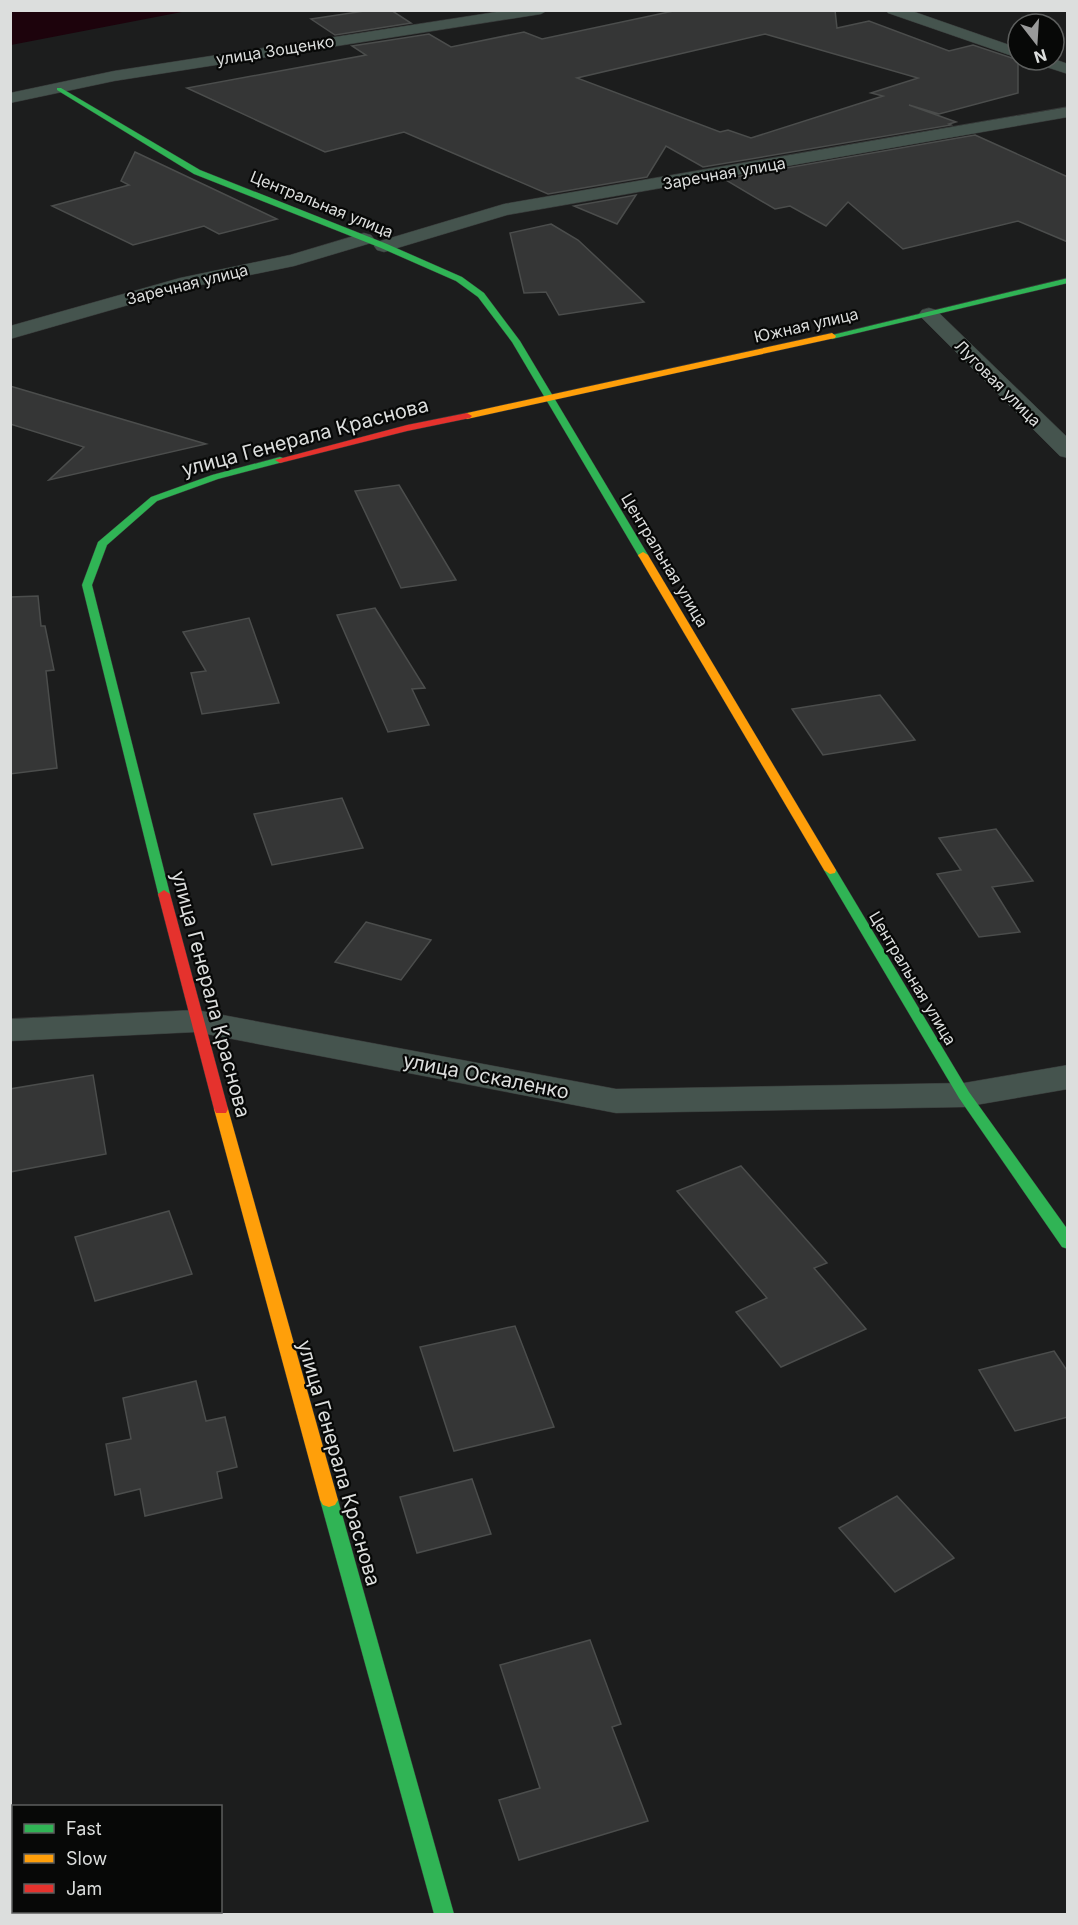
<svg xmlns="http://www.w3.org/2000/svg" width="1078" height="1925" font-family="Inter,sans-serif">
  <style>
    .water { fill: #1d030c }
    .building { fill: #353636; stroke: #4b4d4c; stroke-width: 1.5; fill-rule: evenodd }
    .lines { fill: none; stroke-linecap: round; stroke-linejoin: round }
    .street-casing { stroke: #373838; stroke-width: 1 }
    .fast-casing { stroke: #373838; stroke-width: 1 }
    .slow-casing { stroke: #373838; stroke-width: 1 }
    .jam-casing { stroke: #373838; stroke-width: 1 }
    .street { fill: #45544e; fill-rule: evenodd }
    .fast { fill: #30b455; fill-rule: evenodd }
    .slow { fill: #ff9f0a; fill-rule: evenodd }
    .jam { fill: #e5322d; fill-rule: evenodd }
    .labels { text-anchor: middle; stroke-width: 4.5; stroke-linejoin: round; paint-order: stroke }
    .far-street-label { font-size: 16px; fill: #dcdedd; stroke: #070807 }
    .street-label { font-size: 20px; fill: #dcdedd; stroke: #070807 }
  </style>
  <rect width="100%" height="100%" fill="#1c1d1d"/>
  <polygon class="water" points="11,10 187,10 187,11 11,45"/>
  <g class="building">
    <polygon points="371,10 391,10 411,23 335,35 311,19"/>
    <path d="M678 10H835L837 28 869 21 949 51 973 45 1018 60V93L939 114 909 105 956 122 949 124 951 125 703 167 666 146 647 177 548 194 404 132 325 152 187 88 366 55 352 46 429 34 451 47 524 32 542 39ZM765 34 918 78 871 93 883 96 751 138 728 130 720 132 577 78Z"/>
    <polygon points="975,135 1068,177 1068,242 1018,221 903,249 848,202 826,226 790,206 775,209 724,179"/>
    <polygon points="135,152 190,178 277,219 219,234 204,226 133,245 52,206 129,185 121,181"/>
    <polygon points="636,195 617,224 574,206"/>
    <polygon points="551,224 578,240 644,302 559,315 546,292 524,293 510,233"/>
    <polygon points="10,386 206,444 49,480 84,447 10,424"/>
    <polygon points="399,485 456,580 401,588 355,491"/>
    <polygon points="38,596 41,626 45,626 54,670 46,671 57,768 10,774 10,597"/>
    <polygon points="375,608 425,688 412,689 429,725 388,732 337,615"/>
    <polygon points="249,618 279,703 202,714 191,673 206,671 183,632"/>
    <polygon points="880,695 915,740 823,755 792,709"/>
    <polygon points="342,798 363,848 272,865 254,814"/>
    <polygon points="996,829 1033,881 992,887 1020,932 979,937 937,874 961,870 939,838"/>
    <polygon points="366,922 431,940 401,980 335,962"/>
    <polygon points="93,1075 106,1154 10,1172 10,1089"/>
    <polygon points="741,1166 827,1263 814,1268 866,1329 781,1367 736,1312 767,1298 677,1191"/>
    <polygon points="169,1211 192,1274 95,1301 75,1237"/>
    <polygon points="515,1326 554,1427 454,1451 420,1347"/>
    <polygon points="1054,1351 1068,1372 1068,1417 1015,1431 979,1370"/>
    <polygon points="196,1381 206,1421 225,1417 237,1467 217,1472 222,1498 145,1516 140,1489 115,1495 106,1444 131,1439 123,1398"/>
    <polygon points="472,1479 491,1534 417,1553 400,1497"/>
    <polygon points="897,1496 954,1558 895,1592 839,1528"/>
    <polygon points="590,1640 621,1724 612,1727 648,1821 519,1860 499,1800 540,1788 500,1665"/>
  </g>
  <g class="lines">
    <defs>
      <g id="street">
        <polygon points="509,10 548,10 541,14 114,81 10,103 10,93 114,71"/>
        <polygon points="886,10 909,10 1018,48 1018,58 888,13"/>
        <polygon points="1054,59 1068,64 1068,74 1034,63 1032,60"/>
        <polygon points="1068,107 1068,117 507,215 384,252 377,250 374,246 377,242 504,204"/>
        <polygon points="364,233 371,235 374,239 371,243 294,266 191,287 10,339 10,326 180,278 290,255"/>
        <polygon points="929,308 936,310 1068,438 1068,458 1060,456 922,318 919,314 922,310"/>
        <polygon points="196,1010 616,1089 964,1083 1068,1065 1068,1089 964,1107 616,1113 196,1032 10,1041 10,1019"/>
      </g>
      <g id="fast">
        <polygon points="57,88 61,88 200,170 387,244 462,277 484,293 520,341 648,555 647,557 639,557 638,555 512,342 478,297 456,281 381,248 194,174 57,90"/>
        <polygon points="1068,278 1068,283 832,339 828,336"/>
        <polygon points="280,457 283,458 283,462 218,479 157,501 107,545 92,585 170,894 169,897 159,897 82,585 98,542 151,497 212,475"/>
        <polygon points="830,866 836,870 969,1092 1068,1230 1068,1249 1062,1247 959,1098 824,870"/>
        <polygon points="329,1493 335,1495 338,1500 454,1914 434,1914 320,1500 323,1495"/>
      </g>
      <g id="slow">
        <polygon points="832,333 836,336 835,338 467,419 462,416 467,413"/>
        <polygon points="643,552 648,555 836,870 835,873 830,874 824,870 638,555"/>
        <polygon points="221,1104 226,1105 228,1109 338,1500 335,1505 329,1507 323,1505 320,1500 214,1109 216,1105"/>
      </g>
      <g id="jam">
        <polygon points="467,413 472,416 470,418 407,431 280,463 275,460 407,425"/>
        <polygon points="164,890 170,894 228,1109 226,1113 216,1113 214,1109 158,894"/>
      </g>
    </defs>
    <use href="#street" class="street-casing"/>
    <use href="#fast" class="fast-casing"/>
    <use href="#slow" class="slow-casing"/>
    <use href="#jam" class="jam-casing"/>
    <use href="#street" class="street"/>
    <use href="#fast" class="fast"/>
    <use href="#slow" class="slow"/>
    <use href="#jam" class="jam"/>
  </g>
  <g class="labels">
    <g class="far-street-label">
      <text transform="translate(275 50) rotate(-9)" y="6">улица Зощенко</text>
      <text transform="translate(724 173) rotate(-10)" y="6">Заречная улица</text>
      <text transform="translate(322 204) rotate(22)" y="6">Центральная улица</text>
      <text transform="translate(187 284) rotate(-14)" y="6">Заречная улица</text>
      <text transform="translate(806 325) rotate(-13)" y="6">Южная улица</text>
      <text transform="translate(998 383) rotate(45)" y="6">Луговая улица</text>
      <text transform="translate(665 560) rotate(59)" y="6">Центральная улица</text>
      <text transform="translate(913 978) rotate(59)" y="6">Центральная улица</text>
    </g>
    <g class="street-label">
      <text transform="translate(305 437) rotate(-15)" y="7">улица Генерала Краснова</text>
      <text transform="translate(211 994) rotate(75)" y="7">улица Генерала Краснова</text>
      <text transform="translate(486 1076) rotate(11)" y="7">улица Оскаленко</text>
      <text transform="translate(339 1463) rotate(74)" y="7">улица Генерала Краснова</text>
    </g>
  </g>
  <rect width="1078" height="1925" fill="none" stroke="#dcdedd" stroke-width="24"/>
  <rect x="12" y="1805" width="210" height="108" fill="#070807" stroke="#5c5e5d" stroke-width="1.5"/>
  <rect x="24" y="1824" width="30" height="9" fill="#30b455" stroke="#5c5e5d" stroke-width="1.5"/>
  <text x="66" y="1835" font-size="18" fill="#dcdedd">Fast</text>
  <rect x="24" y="1854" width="30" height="9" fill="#ff9f0a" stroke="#5c5e5d" stroke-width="1.5"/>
  <text x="66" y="1865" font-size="18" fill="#dcdedd">Slow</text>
  <rect x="24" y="1884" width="30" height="9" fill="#e5322d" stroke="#5c5e5d" stroke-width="1.5"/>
  <text x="66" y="1895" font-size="18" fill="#dcdedd">Jam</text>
  <g transform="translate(1036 42) rotate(163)"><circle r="28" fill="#070807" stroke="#5c5e5d" stroke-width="1.5"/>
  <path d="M0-4.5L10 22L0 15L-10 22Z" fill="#999a9a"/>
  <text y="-9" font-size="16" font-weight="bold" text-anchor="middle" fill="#dcdedd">N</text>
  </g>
</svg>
